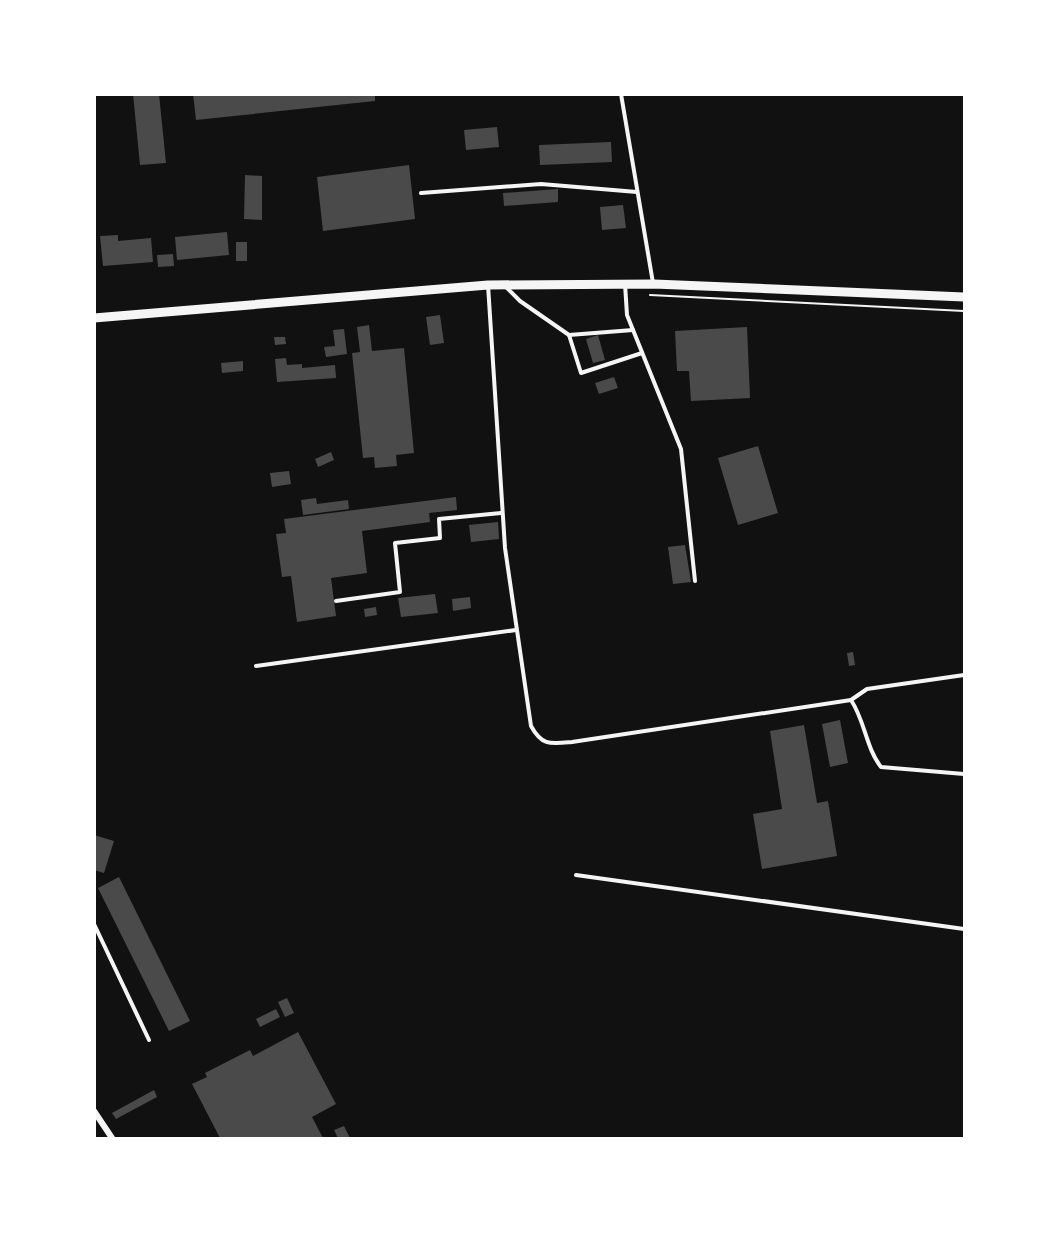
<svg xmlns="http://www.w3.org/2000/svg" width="1059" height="1233" font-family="'DejaVu Sans',sans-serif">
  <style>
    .building { fill: #4a4a4a }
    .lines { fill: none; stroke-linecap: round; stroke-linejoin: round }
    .path { stroke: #f5f5f5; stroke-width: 2 }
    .service { stroke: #f5f5f5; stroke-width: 4 }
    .minor { stroke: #f5f5f5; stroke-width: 6 }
    .secondary { stroke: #f5f5f5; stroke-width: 9 }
  </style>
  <rect width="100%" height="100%" fill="#111"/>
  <g class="building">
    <polygon points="133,94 159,94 166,163 140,165"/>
    <polygon points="193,94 375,94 375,101 196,120"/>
    <polygon points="497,127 499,147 466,150 464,130"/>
    <polygon points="611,142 612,162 540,165 539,145"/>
    <polygon points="409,165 415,219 323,231 317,177"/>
    <polygon points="245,175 262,176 262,220 244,219"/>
    <polygon points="558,189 558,202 504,206 503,193"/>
    <polygon points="623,205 626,228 602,230 600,207"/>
    <polygon points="227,232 229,255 177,260 175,237"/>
    <polygon points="118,235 118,241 151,238 153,262 103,266 100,236"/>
    <rect x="236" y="242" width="11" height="19"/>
    <polygon points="173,254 174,266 158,267 157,255"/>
    <polygon points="440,315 444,343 430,345 426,317"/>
    <polygon points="369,325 372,351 404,348 414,453 396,455 397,466 375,468 374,457 363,458 352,353 360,352 357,327"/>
    <polygon points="747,327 750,398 691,401 689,371 677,371 675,331"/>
    <polygon points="344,329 347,354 326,357 324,347 335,346 333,330"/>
    <polygon points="598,335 605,360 593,363 586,339"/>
    <polygon points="274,337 285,337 286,344 275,345"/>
    <polygon points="286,358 287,365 302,364 302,368 335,365 336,378 277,382 275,359"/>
    <polygon points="243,361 243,371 222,373 221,363"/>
    <polygon points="614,377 618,388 599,394 595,383"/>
    <polygon points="758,446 778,513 738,525 718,458"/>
    <polygon points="331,452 334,460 318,467 315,459"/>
    <polygon points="289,471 291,484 272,487 270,473"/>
    <polygon points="456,497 457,510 429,513 430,522 362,531 367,573 331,578 336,616 297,622 291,576 282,577 276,534 286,533 284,519"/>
    <polygon points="316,498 317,504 348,500 349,509 303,515 301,500"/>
    <polygon points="498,522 499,539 471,542 469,525"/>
    <polygon points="685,545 691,582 673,584 668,547"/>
    <polygon points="435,594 438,613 401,617 398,598"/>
    <polygon points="470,597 471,608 453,611 452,599"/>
    <polygon points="376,607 377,615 365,617 364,609"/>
    <polygon points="853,652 855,665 849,666 847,653"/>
    <polygon points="840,720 848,763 830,767 822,724"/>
    <polygon points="804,725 817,803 828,801 837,856 762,869 753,814 782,809 770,731"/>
    <polygon points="94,835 114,841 104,873 94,870"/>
    <polygon points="119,877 190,1021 169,1031 98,888"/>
    <polygon points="287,998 294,1013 285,1017 278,1002"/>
    <polygon points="276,1009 280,1017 260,1027 256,1019"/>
    <polygon points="298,1032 336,1104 312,1117 323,1138 220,1138 192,1084 207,1077 205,1073 250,1050 253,1056"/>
    <polygon points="154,1090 157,1097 116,1119 112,1113"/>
    <polygon points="344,1126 350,1138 338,1138 334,1130"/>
  </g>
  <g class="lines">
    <polyline class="path" points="650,295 964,311"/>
    <g class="service">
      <polyline points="621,94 653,283"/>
      <polyline points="421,193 541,184 637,192"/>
      <polyline points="625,284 627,315 681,449 695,581"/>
      <path d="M488 285 505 548 531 726C542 746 550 744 572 742L851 700C865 721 866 748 881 767L964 774"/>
      <polyline points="506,287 520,301 569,335 581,373 642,353"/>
      <polyline points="569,335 633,330"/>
      <polyline points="336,601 400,592 395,543 440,538 439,519 501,513"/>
      <polyline points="256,666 516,630"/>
      <polyline points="851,700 867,689 964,675"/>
      <polyline points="576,875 964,929"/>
      <polyline points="94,924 149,1040"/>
    </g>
    <polyline class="minor" points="94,1111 112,1138"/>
    <polyline class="secondary" points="94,318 488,285 654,284 964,297"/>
  </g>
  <rect width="1059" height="1233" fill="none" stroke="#ffffff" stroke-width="192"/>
</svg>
